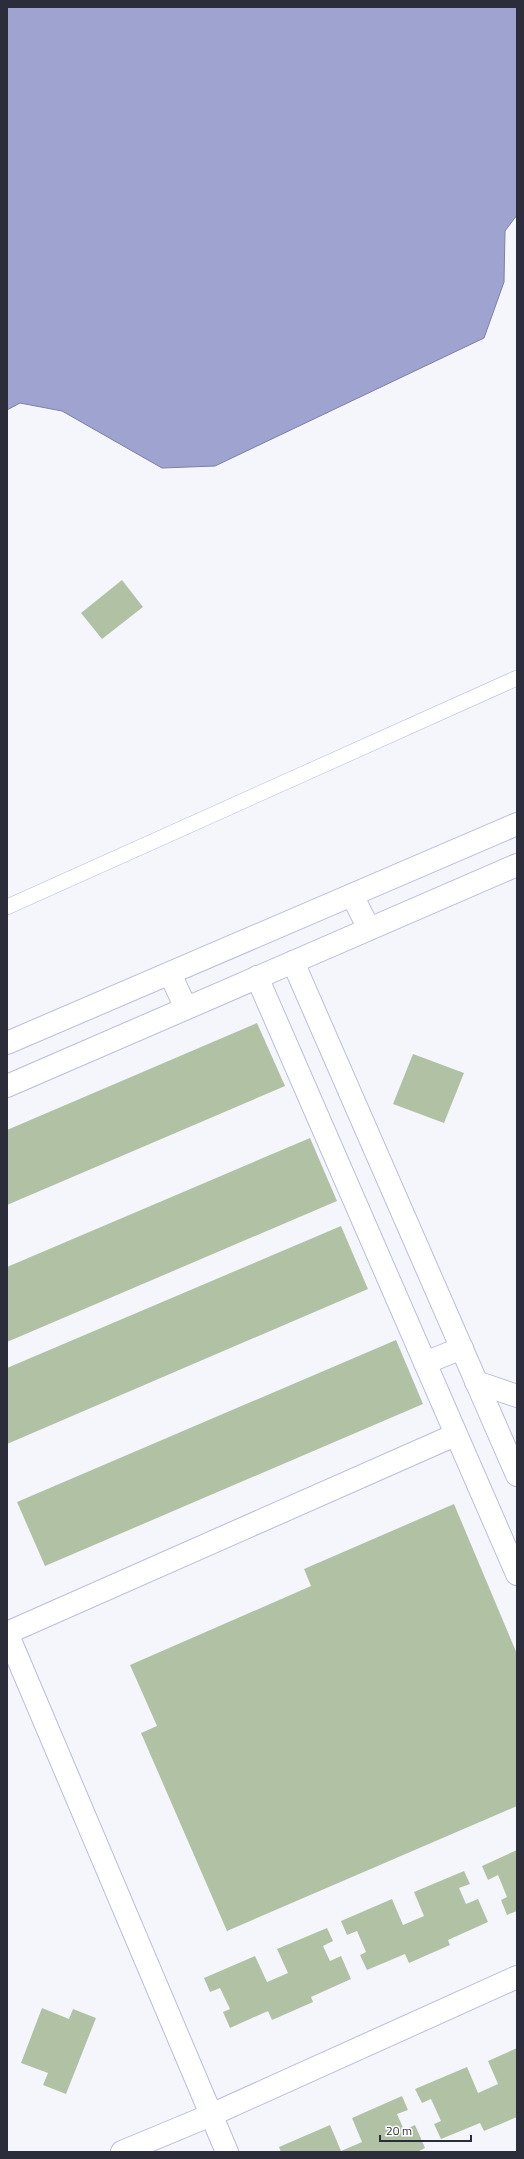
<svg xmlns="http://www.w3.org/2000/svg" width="524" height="2159" font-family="'Titillium Web',sans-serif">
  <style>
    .water { fill: #9fa3cf; stroke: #7c80a2 }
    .building { fill: #b1c2a4 }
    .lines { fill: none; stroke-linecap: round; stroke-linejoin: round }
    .lane-casing { stroke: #b9bddd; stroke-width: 16 }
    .street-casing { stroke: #b9bddd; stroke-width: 24 }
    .lane { stroke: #fff; stroke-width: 15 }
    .street { stroke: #fff; stroke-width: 22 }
  </style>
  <rect width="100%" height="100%" fill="#f5f6fc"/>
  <polygon class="water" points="7,7 517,7 517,215 505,231 504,282 484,338 215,466 162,468 62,411 20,403 7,410"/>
  <g class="building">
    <polygon points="122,580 143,607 102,639 81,613"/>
    <polygon points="257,1023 285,1086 7,1205 7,1130"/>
    <polygon points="413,1054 464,1073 444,1123 393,1104"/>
    <polygon points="310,1138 337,1201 7,1342 7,1267"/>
    <polygon points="341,1226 368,1289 7,1444 7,1368"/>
    <polygon points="396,1340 423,1404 45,1566 17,1502"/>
    <polygon points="454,1504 517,1654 517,1806 227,1931 141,1733 157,1726 130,1665 311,1586 304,1569"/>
    <polygon points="517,1850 517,1911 507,1915 501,1900 507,1897 498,1875 488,1880 482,1866"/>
    <polygon points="464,1871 470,1884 459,1888 466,1904 478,1899 488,1922 448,1940 450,1945 409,1963 405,1954 367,1970 360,1955 366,1952 357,1931 347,1935 341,1921 392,1899 403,1925 424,1916 414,1892"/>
    <polygon points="327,1928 333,1941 323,1946 330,1961 341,1956 351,1979 311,1997 313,2002 272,2020 268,2011 230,2028 223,2012 230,2009 220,1988 210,1992 204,1978 255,1956 267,1982 288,1973 277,1949"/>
    <polygon points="42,2008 69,2019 73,2009 96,2018 66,2094 43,2085 48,2073 21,2063"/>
    <polygon points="517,2048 517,2117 484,2131 480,2123 441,2139 434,2124 441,2121 431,2099 422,2103 415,2089 467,2067 478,2093 498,2084 488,2061"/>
    <polygon points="402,2096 408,2110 397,2114 404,2130 415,2125 425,2148 417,2152 281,2152 279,2147 330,2125 341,2151 362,2142 352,2118"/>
  </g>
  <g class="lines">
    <defs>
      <polyline id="lane" points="7,907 517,678"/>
      <g id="street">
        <polyline points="352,895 369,929"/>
        <polyline points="293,962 517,1475"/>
        <polyline points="170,974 186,1008"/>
        <polyline points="257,977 517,1574"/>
        <polyline points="7,1043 517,824"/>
        <polyline points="7,1086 517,865"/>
        <polyline points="425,1363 462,1348"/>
        <polyline points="476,1382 517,1396"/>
        <polyline points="7,1633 227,2152"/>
        <polyline points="7,1633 455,1435"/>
        <polyline points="122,2152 211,2115 517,1977"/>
      </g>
    </defs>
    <use href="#lane" class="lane-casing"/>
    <use href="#street" class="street-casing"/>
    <use href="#lane" class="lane"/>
    <use href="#street" class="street"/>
  </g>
  <rect width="524" height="2159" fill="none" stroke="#2c2d3a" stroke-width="16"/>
  <path d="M380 2135v6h91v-6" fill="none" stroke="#2c2d3a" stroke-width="2"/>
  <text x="386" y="2135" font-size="12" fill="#2c2d3a" stroke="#ffffff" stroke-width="3" paint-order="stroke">20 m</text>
</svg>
